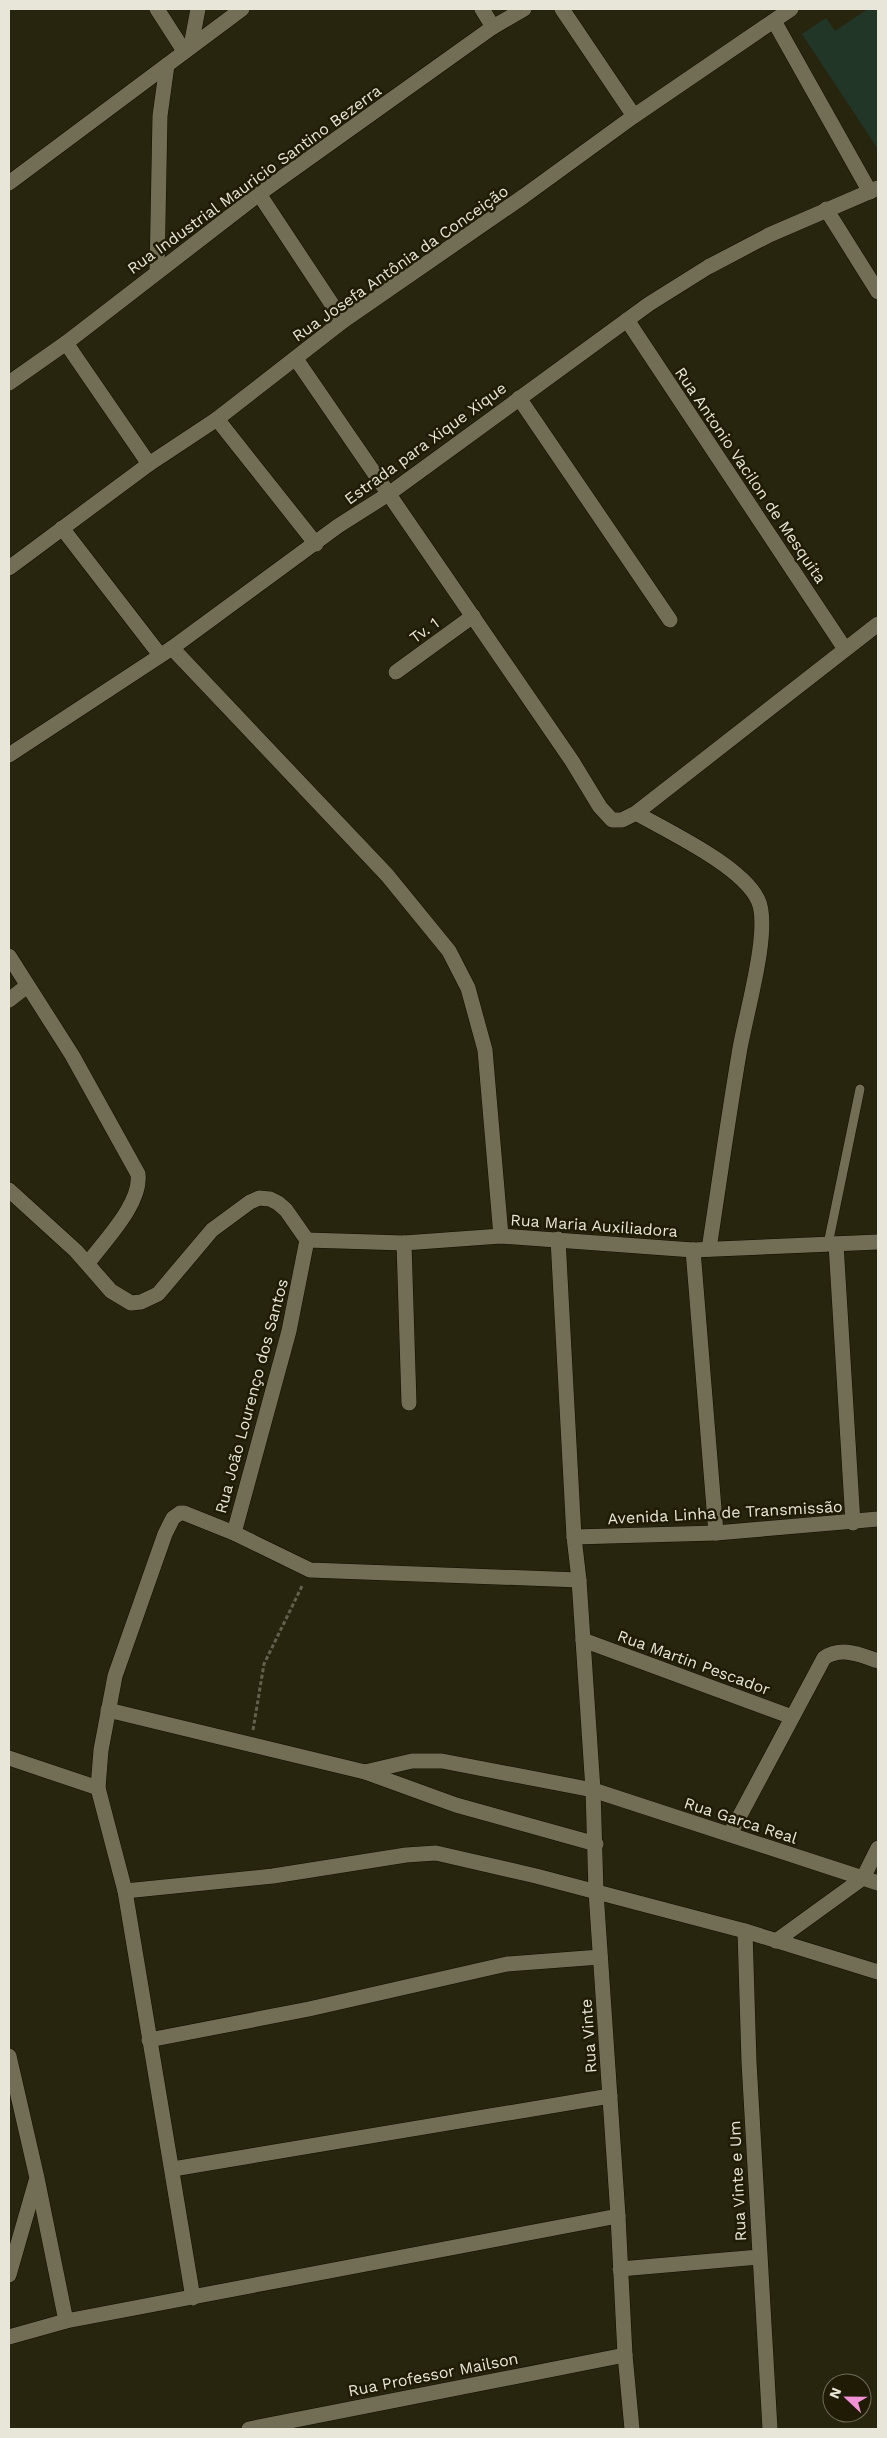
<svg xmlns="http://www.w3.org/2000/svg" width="887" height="2438" font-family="'Work Sans',sans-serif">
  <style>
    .green { fill: #223628 }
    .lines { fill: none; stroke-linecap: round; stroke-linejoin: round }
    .service-casing { stroke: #110d00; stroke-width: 10 }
    .minor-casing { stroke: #110d00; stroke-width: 16 }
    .tertiary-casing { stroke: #110d00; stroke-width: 16 }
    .path { stroke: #63604d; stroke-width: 3; stroke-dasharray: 4 2.5; stroke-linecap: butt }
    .service { stroke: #726e55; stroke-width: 9 }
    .minor { stroke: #726e55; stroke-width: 15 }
    .tertiary { stroke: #726e55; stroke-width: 15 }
    .labels { text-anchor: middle; stroke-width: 5; stroke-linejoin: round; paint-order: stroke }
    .street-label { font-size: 16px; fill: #e8e6d8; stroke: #1f1b05 }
  </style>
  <rect width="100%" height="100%" fill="#28250f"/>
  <polygon class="green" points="868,9 878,9 878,149 802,34 826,18 835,31"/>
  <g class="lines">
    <defs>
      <polyline id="service" points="828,1244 860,1089"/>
      <g id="minor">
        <polyline points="157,9 184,51"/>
        <polyline points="482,9 493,27"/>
        <polyline points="562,9 634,116"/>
        <polyline points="774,21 870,192"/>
        <polyline points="191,46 198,9"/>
        <polyline points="9,183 242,9"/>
        <polyline points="259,194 343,321"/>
        <polyline points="826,209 878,292"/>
        <polyline points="157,272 160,116 167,65"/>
        <polyline points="627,320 845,649"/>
        <polyline points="66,343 149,464"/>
        <polyline points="296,359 572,761 600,807 612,820 622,820 636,813 878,624"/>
        <polyline points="9,383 66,343 259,194 493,27 524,9"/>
        <polyline points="519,398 670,620"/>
        <polyline points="217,419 316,544"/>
        <polyline points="62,528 160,655"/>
        <polyline points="9,568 149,464 217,419 343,321 524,196 634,116 791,9"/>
        <polyline points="172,648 387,875 449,951 468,988 485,1050 501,1236"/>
        <polyline points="396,672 473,616"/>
        <path d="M636 813C669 832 742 866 758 900 772 929 744 1020 739 1054 728 1119 719 1184 709 1249"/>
        <path d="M9 956 72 1055 138 1174C142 1203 105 1240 88 1263"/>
        <polyline points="9,1000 27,986"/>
        <polyline points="9,1190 76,1251 111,1291 131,1303 141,1302 158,1294 212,1230 250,1202 259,1198 270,1199 278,1203 286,1210 307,1240"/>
        <polyline points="558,1239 574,1537 579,1580 593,1790 596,1892 618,2216 625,2355 632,2429"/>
        <polyline points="307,1240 404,1243 501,1236 693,1250 878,1242"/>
        <polyline points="404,1243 409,1403"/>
        <polyline points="836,1244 853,1523"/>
        <polyline points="693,1250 716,1533"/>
        <polyline points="234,1533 289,1331 307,1240"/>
        <polyline points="574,1537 716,1533 878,1519"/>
        <polyline points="583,1640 792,1717"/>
        <polyline points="108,1710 365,1772 456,1805 596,1844"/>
        <polyline points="9,1758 98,1788"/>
        <polyline points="365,1772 412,1761 442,1761 593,1790 878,1883"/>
        <path d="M730 1834 824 1658C842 1646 860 1655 878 1661"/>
        <polyline points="125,1891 273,1876 406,1855 436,1853 536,1876 745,1931 878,1972"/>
        <polyline points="745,1931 749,2062 770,2429"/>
        <polyline points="776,1941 863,1878 878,1848"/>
        <polyline points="149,2040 309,2009 507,1964 600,1957"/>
        <polyline points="9,2056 37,2178 66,2321"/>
        <polyline points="173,2169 610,2096"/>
        <polyline points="620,2269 759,2257"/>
        <polyline points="9,2275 36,2181"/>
        <polyline points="193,2298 125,1891 98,1788 101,1750 115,1676 165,1534 173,1518 180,1513 184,1513 234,1533 310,1570 579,1580"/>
        <polyline points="9,2337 66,2321 618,2216"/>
        <polyline points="249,2429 625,2355"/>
      </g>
      <polyline id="tertiary" points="9,755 172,648 338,526 390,493 649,304 708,267 769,235 878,188"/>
    </defs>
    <use href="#service" class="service-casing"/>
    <use href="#minor" class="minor-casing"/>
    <use href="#tertiary" class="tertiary-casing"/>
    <polyline class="path" points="253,1730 264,1664 303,1584"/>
    <use href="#service" class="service"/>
    <use href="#minor" class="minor"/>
    <use href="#tertiary" class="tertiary"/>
  </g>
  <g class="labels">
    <g class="street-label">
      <text transform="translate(254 179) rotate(-36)" y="6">Rua Industrial Mauricio Santino Bezerra</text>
      <text transform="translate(400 263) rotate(-35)" y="6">Rua Josefa Antônia da Conceição</text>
      <text transform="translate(425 443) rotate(-36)" y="6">Estrada para Xique Xique</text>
      <text transform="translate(751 475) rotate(56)" y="6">Rua Antonio Vacilon de Mesquita</text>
      <text transform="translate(424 630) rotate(-36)" y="6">Tv. 1</text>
      <text transform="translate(594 1225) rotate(4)" y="6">Rua Maria Auxiliadora</text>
      <text transform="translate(251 1396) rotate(-75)" y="6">Rua João Lourenço dos Santos</text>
      <text transform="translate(725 1512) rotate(-3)" y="6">Avenida Linha de Transmissão</text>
      <text transform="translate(694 1662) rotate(20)" y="6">Rua Martin Pescador</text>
      <text transform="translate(741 1820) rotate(18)" y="6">Rua Garca Real</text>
      <text transform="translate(588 2036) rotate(-94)" y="6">Rua Vinte</text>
      <text transform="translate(737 2181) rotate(-93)" y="6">Rua Vinte e Um</text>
      <text transform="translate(433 2374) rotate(-11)" y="6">Rua Professor Mailson</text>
    </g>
  </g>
  <rect width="887" height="2438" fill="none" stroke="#e8e6d8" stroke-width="20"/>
  <g transform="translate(847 2398) rotate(292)"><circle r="24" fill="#1f1b05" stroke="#6f6c59"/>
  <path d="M0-4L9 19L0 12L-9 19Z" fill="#f391d6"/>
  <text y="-8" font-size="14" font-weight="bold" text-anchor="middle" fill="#e8e6d8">N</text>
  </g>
</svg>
